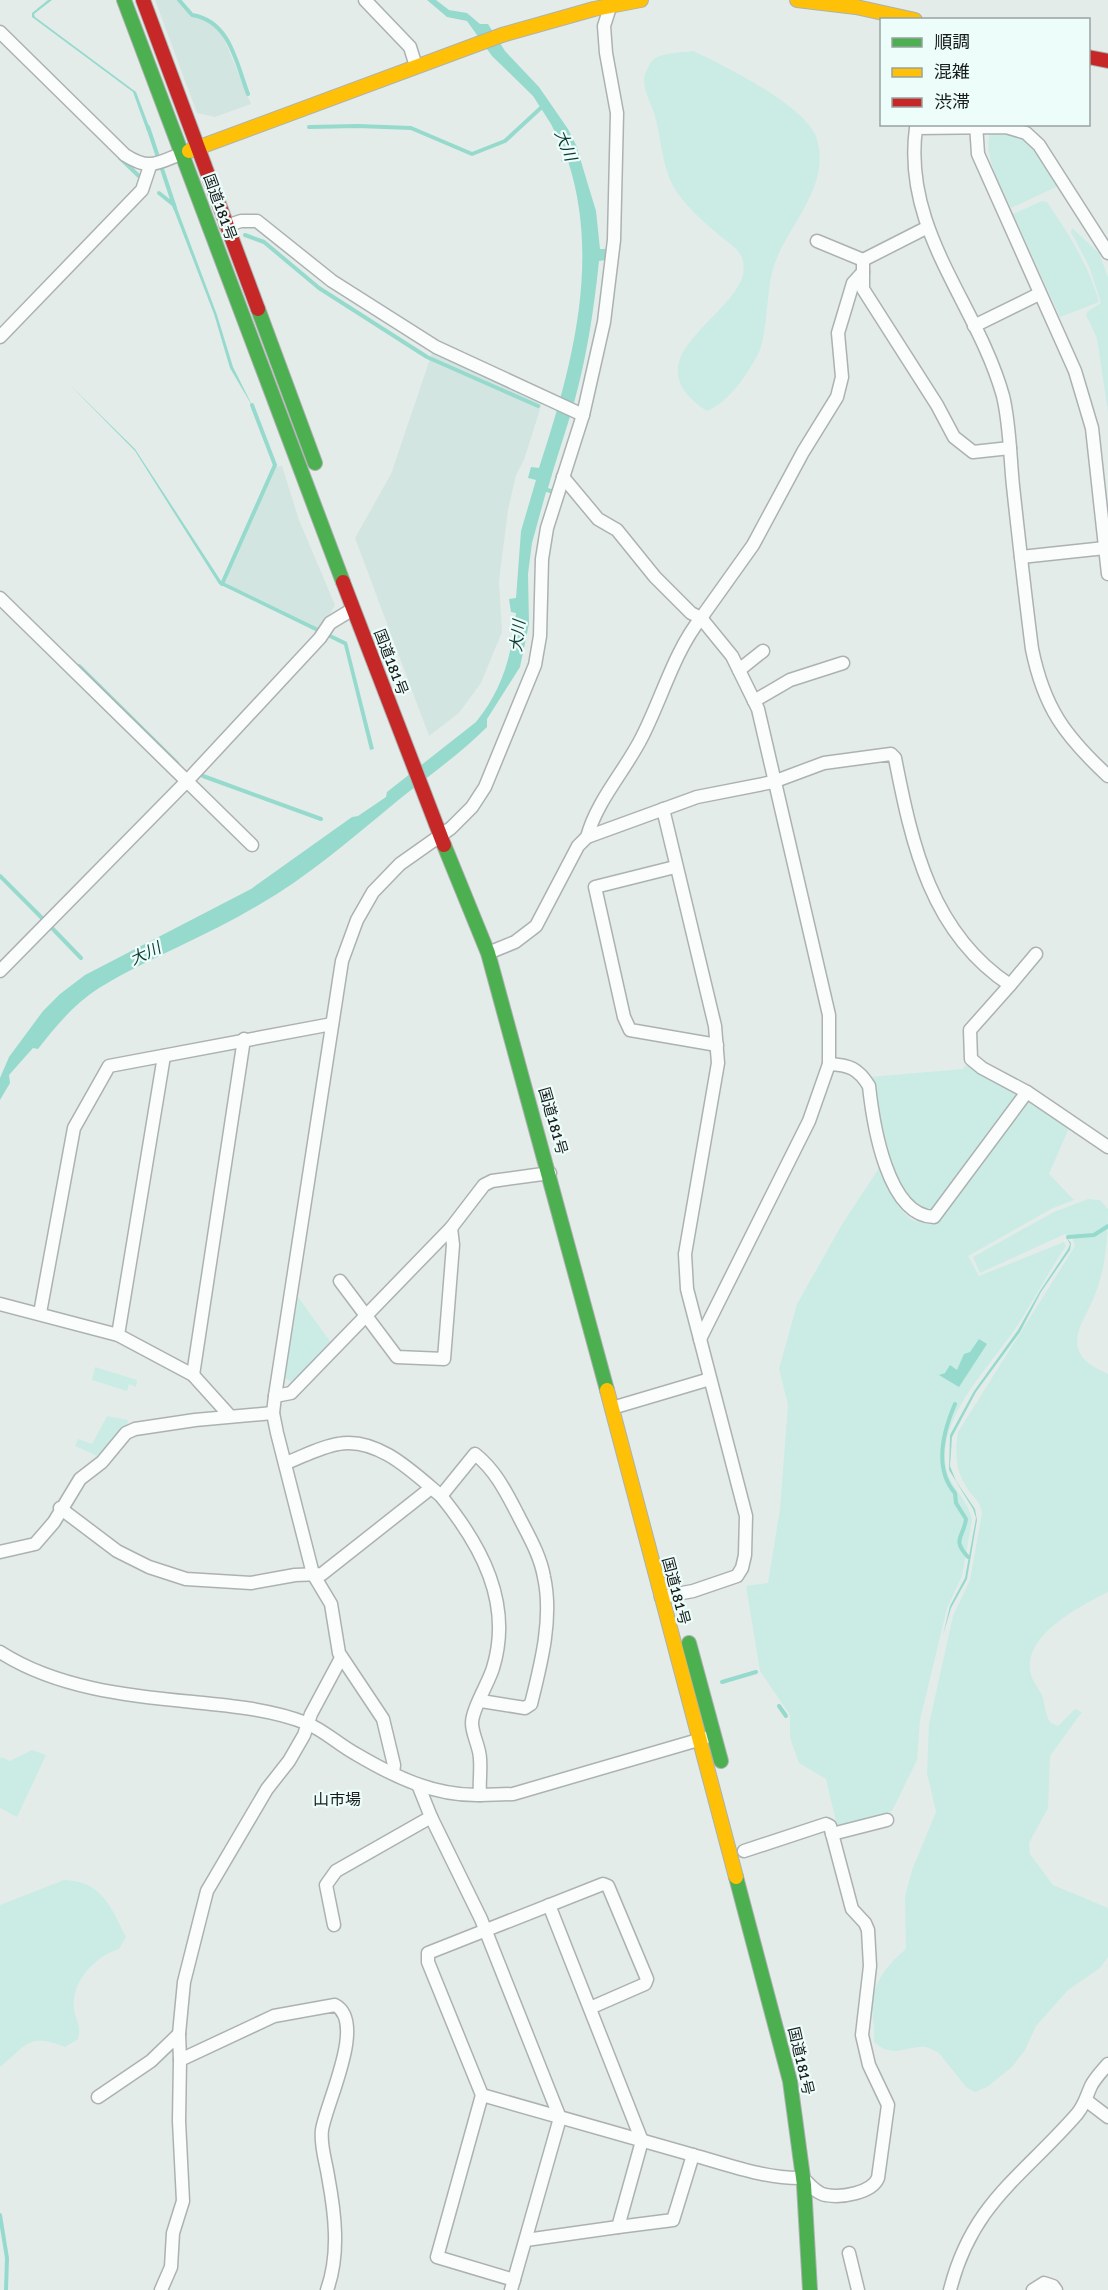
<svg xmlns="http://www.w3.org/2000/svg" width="1108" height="2290" font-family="Signika,'Noto Sans JP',sans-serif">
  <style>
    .built { fill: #d3e5e0 }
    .green { fill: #caece4 }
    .water { fill: #96dacd }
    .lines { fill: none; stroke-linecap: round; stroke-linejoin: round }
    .stream { stroke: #96dacd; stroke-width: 4 }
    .street-casing { stroke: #acb2b1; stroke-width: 15 }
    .fast-casing { stroke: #acb2b1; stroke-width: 16 }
    .slow-casing { stroke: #acb2b1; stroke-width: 16 }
    .jam-casing { stroke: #acb2b1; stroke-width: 16 }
    .street { stroke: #fbfcfc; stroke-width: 12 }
    .fast { stroke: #4caf50; stroke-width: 14 }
    .slow { stroke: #ffc107; stroke-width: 14 }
    .jam { stroke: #c62828; stroke-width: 14 }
    .labels { text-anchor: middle; stroke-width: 4.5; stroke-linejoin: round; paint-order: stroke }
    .street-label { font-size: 15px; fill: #181d1c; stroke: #edfdfa }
    .water-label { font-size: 16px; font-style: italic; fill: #0f3b34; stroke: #edfdfa }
    .neighbourhood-label { font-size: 16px; fill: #181d1c; stroke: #edfdfa }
  </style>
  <rect width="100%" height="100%" fill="#e4ecea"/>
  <g class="built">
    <polygon points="155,0 177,0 190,16 206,19 222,34 251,104 215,117 197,113"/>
    <polygon points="432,353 542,403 524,460 516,475 508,510 499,581 502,632 481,683 459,713 429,736 355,538 391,474"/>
    <polygon points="282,466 299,520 335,605 321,630 223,582 275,467"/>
  </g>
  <g class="green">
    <path d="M693 51C723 65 807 106 817 139 831 189 786 225 773 269 766 292 768 334 758 354 747 375 729 402 707 411 616 352 769 306 740 254 737 248 726 241 720 236 705 223 690 210 678 194 662 171 662 142 655 116 652 105 644 92 644 81 644 75 648 65 653 60 662 52 681 53 693 51Z"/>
    <path d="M990 133C1034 133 1037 153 1058 186L1011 208C1001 185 983 158 990 133Z"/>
    <path d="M1042 201 1047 202C1069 234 1088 264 1099 302L1060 317 1013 214Z"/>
    <polygon points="1072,228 1099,253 1108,277 1108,412 1097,338 1086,315 1088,311 1101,303 1089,266 1071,232"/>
    <polygon points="964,1066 973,1067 1015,1090 1016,1098 934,1208 925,1213 898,1187 869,1077 963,1069"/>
    <path d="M1031 1101 1069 1128 1049 1174 1074 1200 1051 1209 968 1256 979 1276 1064 1242 1066 1246C1047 1274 1032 1304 1013 1332 988 1368 937 1419 946 1468 950 1487 969 1501 972 1520L962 1576 947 1608 920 1720 917 1760 892 1811 837 1826 826 1779 799 1763 790 1738V1715L760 1671 746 1586 768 1583 780 1509 788 1405 779 1369 797 1304 841 1226 883 1162C889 1185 900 1232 934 1221L1023 1102Z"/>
    <path d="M1088 1199 1100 1200 1108 1209C1108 1241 1105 1275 1091 1304 1085 1317 1074 1333 1078 1348 1082 1362 1096 1368 1108 1374V1592C1081 1606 1026 1633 1030 1670 1031 1680 1038 1687 1042 1695 1045 1704 1045 1714 1050 1722L1058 1726 1075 1709 1082 1712 1050 1756 1048 1808 1029 1843 1030 1854 1053 1885 1108 1908V1957L1100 1968 1068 1990 1036 2026 1025 2050 1012 2067 987 2087 975 2092 966 2087 939 2053C935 2051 930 2048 926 2047 907 2045 894 2060 874 2042 875 2030 873 2020 872 2009 871 1983 889 1963 906 1949L905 1897 912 1870 936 1812 927 1773 929 1724 953 1616 970 1580 982 1513C981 1502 973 1497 967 1488 955 1470 955 1452 958 1432L1075 1246 1073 1239 1065 1234 980 1273 973 1257 1054 1212Z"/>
    <polygon points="298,1297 332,1344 293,1383 285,1378"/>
    <polygon points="95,1367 137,1380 136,1387 129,1384 127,1391 92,1380"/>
    <polygon points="107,1416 128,1420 127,1426 97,1456 75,1446 78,1439 92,1444"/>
    <polygon points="32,1750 46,1755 17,1817 0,1808 0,1759 1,1757 10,1761"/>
    <path d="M64 1880C102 1881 111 1907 126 1937L119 1949C96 1956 71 1981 74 2008 75 2022 82 2022 78 2039L65 2047C28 2032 26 2046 0 2067V1905Z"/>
  </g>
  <g class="water">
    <polygon points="48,0 52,0 34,14 35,17 136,92 150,129 147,131 133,92 32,17 32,13"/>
    <path d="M427 0H436L449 10 467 13 480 24H488L505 51 539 87 568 129 576 145 596 211 600 249H608L606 260 599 261C594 309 587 356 574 403 566 431 556 459 548 488L555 490 554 494 546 492 532 543 528 574 529 624 520 667 487 719V727C459 755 427 777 396 802 351 839 308 877 257 906 206 937 150 957 99 988 74 1004 56 1026 38 1049L33 1048 9 1075 10 1083 0 1100V1078L9 1057 43 1011 60 994 85 975 251 889 352 817 358 816 386 797 387 792 476 722C503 689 512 654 516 613L511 612 509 599 516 598 521 531 536 480 528 478 531 467 539 468C571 370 601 263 568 161L562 162 561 160 567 157 551 124 533 96 492 56 467 21 447 17Z"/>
    <polygon points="175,203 217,315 233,367 254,409 230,368 214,314 172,205"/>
    <polygon points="69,384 135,449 221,581 347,642 374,749 370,750 344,645 219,584 135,451"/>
    <polygon points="1066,1237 1071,1243 1070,1250 1041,1292 1020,1332 976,1392 952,1437 950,1466 956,1481 975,1509 977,1520 967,1579 951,1608 943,1635 950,1606 965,1578 976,1518 973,1509 949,1470 950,1435 974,1391 1018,1330 1040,1291 1068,1249 1070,1244"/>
    <polygon points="979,1339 987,1344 959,1387 939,1375 945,1373 950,1365 957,1370 964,1354 970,1352"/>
  </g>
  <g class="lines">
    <g class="stream">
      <path d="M179 0 192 15C230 21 236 62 248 94"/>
      <polyline points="148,127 175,208"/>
      <polyline points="309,127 358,126 411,128 472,154 505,141 544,105"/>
      <polyline points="120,158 142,179"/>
      <polyline points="159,193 174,205"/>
      <polyline points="245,235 264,242 319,288 427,357 538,406"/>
      <polyline points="222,584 275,465 252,405"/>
      <polyline points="79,666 177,763"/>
      <polyline points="203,776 321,819"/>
      <polyline points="0,876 44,920"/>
      <polyline points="50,926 81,958"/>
      <polyline points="1068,1237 1094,1235 1108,1226"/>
      <path d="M955 1404C943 1432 934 1469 955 1493L956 1503 966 1519C964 1537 951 1539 968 1557"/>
      <polyline points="722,1682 756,1672"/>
      <polyline points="779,1706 786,1716"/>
      <polyline points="0,2215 7,2258 6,2290"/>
    </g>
    <defs>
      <g id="street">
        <polyline points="365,0 410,47 415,63"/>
        <path d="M0 32 125 155C150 171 157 163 183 153"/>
        <polyline points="976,124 978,154 1075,371 1092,428 1108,574"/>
        <polyline points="226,226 241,221 257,221 332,281 436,347 583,415"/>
        <polyline points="926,228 863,260 863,289 937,405 954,437 973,452 1010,448"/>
        <polyline points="817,241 863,260"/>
        <path d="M1108 253 1039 145 1026 133 1006 127 916 128C902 231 977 303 1003 396 1010 425 1010 457 1013 486 1019 541 1025 595 1032 649 1044 708 1065 736 1108 776"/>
        <polyline points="974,326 1039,294"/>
        <polyline points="0,337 142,190 150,166"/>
        <polyline points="563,477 598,519 617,530 655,577 691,613 701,618 753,545 803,452 837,397 842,377 838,333 853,283 863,272"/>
        <polyline points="1021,557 1105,548"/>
        <polyline points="0,598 252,845"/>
        <polyline points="739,670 763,651"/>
        <polyline points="754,701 790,680 843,663"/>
        <path d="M587 837C597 800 625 771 642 737 662 698 674 652 701 618L732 656 758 709 829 1015V1064L809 1121 700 1339"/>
        <polyline points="675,867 595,887 624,1017 630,1030 717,1045"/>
        <path d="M488 953 515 942 536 926 578 846 587 837 697 797 773 782 824 763 891 754 895 758C912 845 931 933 1010 985L970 1030 971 1059 982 1068 1027 1092"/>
        <polyline points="0,971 187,781 320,638 330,623 353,609"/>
        <polyline points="1010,985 1036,954"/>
        <path d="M829 1064C849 1065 858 1068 869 1086 873 1123 887 1216 934 1217L1027 1092 1108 1147"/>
        <polyline points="340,1281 397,1357 444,1359 453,1245 451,1228"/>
        <polyline points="0,1304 118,1335 193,1375 230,1416"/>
        <polyline points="40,1313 74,1128 109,1066 332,1024"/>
        <polyline points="118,1335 164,1056"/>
        <polyline points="193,1375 244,1039"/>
        <polyline points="275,1396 291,1393 451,1228 484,1185 492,1181 550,1173"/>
        <polyline points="612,1408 710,1379"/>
        <path d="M286 1463C302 1457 320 1447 338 1444 377 1436 414 1473 441 1496L475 1454C495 1470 505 1490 517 1513 527 1533 540 1554 544 1577 553 1618 541 1664 531 1704L525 1708 481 1701"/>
        <polyline points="60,1508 117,1551 149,1567 186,1579 251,1583 295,1575 322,1574 431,1488"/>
        <polyline points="0,1552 35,1544 54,1522 80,1479 102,1462 126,1433 135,1429 195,1420 273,1413"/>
        <polyline points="661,1597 693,1591 737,1576 742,1568 745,1555 746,1516 687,1289 685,1254 718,1063 715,1026 663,809"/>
        <path d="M0 1652C56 1688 128 1696 193 1702 231 1706 270 1709 306 1723 324 1730 339 1745 356 1754 395 1777 434 1796 480 1795 479 1783 481 1771 480 1759 480 1747 472 1735 472 1723 472 1709 489 1682 493 1668 513 1603 481 1545 441 1496"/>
        <polyline points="393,1773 394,1765 383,1719 339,1653 331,1604 313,1574 277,1433 273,1413 275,1396 342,961 357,920 373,892 400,864 451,828 472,807 485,787 535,665 540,636 542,559 547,528 583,415 604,322 614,240 617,113 606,53 604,26 612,1"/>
        <polyline points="480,1795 513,1794 705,1738"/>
        <polyline points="431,1817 481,1919 560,2118 511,2290"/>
        <polyline points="832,1834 887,1820"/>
        <polyline points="334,1925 326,1885 336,1871 431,1817 419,1787"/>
        <polyline points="179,2034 184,1982 207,1891 267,1789 289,1761 304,1735 311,1714 341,1658"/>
        <polyline points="482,2095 428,1962 428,1953 603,1884 608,1886 647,1979 645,1984 590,2008"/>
        <polyline points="98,2097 151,2061 179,2034 180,2060"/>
        <polyline points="1087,2101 1108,2117"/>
        <path d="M618 2227 673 2220 693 2155C729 2165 766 2179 803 2178 809 2184 817 2194 826 2195 841 2198 872 2193 878 2178L888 2105 869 2065 862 2035 870 1966 868 1930 865 1923 852 1909 830 1826 826 1824 744 1851"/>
        <polyline points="526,2240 618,2227 642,2141 549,1905"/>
        <polyline points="849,2253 858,2290"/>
        <polyline points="514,2280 437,2257 482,2095 693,2155"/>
        <path d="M161 2290 171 2267 173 2233 183 2201 179 2121 180 2060 274 2016 335 2005C367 2022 326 2103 322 2130 320 2145 326 2162 328 2176 335 2213 340 2254 327 2290"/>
        <path d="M950 2290C972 2203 1022 2177 1077 2114 1085 2104 1086 2097 1091 2086 1095 2078 1102 2071 1108 2064"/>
        <polyline points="1033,2290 1044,2283 1053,2286 1056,2290"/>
      </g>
      <g id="fast">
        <polyline points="124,0 343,582"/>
        <polyline points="258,309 315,463"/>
        <polyline points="444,845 488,953 607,1390"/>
        <polyline points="689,1643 721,1761"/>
        <polyline points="736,1877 790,2081 804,2185 810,2290"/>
      </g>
      <g id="slow">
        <polyline points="797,0 856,7 915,20"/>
        <polyline points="189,151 502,35 594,9 641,0"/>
        <polyline points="607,1390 736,1877"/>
      </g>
      <g id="jam">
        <polyline points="143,0 258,309"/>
        <polyline points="1088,57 1108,61"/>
        <polyline points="343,582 444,845"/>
      </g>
    </defs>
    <use href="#street" class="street-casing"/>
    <use href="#fast" class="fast-casing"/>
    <use href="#slow" class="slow-casing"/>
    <use href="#jam" class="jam-casing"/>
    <use href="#street" class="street"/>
    <use href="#fast" class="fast"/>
    <use href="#slow" class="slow"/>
    <use href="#jam" class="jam"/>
  </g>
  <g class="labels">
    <g class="street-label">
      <text transform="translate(220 207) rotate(70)" y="5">国道181号</text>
      <text transform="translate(391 662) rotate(69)" y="5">国道181号</text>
      <text transform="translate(553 1121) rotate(74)" y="5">国道181号</text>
      <text transform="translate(676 1591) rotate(75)" y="5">国道181号</text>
      <text transform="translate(801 2061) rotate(77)" y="5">国道181号</text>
    </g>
    <g class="water-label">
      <text transform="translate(566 145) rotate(68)" y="6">大川</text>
      <text transform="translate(517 636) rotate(-84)" y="6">大川</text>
      <text transform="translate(145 953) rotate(-25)" y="6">大川</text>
    </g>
    <g class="neighbourhood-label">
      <text x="337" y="1805">山市場</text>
    </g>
  </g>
  <rect x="880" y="18" width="210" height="108" fill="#edfdfa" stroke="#98a3a1" stroke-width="1.5"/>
  <rect x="892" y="38" width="30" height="9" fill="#4caf50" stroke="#98a3a1" stroke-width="1.5"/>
  <text x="934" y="48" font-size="18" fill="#181d1c">順調</text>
  <rect x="892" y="68" width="30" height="9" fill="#ffc107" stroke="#98a3a1" stroke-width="1.5"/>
  <text x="934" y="78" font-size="18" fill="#181d1c">混雑</text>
  <rect x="892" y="98" width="30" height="9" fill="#c62828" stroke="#98a3a1" stroke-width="1.5"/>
  <text x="934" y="108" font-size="18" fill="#181d1c">渋滞</text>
</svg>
